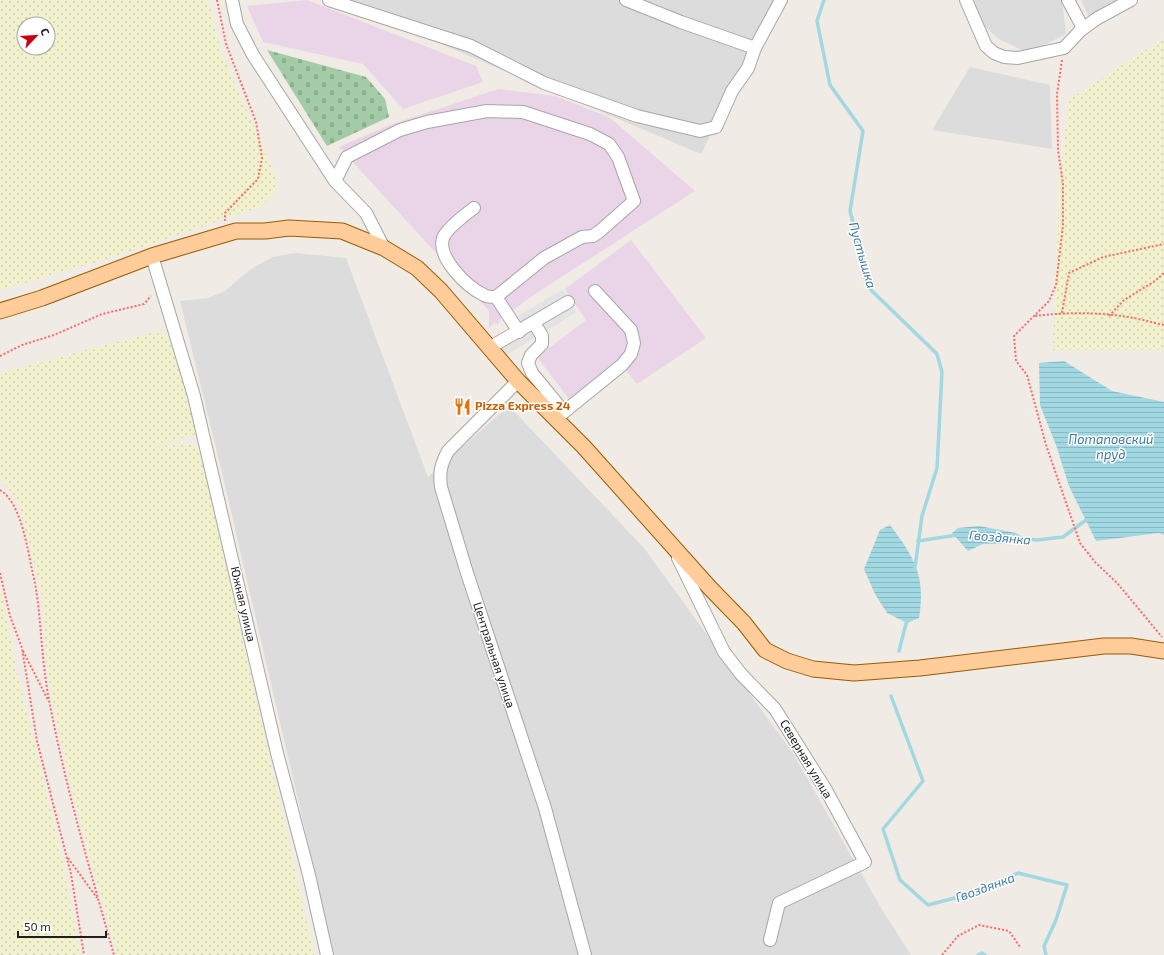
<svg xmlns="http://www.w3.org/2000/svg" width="1164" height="955" font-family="'Exo 2',sans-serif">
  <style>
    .residential { fill: #dddcdc }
    .industrial { fill: #ead5e8 }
    .farmland { fill: url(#farmland-dots); fill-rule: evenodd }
    .cemetery { fill: url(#cemetery-stones) }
    .parking { fill: #e3e3e3 }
    .water { fill: url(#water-rules) }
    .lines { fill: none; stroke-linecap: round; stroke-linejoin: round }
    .stream { stroke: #a1d8e2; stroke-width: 3.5 }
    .minor-casing { stroke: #a6a6a6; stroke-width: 14 }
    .major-casing { stroke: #995b00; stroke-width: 17 }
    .path { stroke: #ff6a66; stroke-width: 2; stroke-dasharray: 2 2; stroke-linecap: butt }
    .minor { stroke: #fff; stroke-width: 12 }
    .major { stroke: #ffcc9a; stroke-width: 15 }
    .labels { text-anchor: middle; stroke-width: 3; stroke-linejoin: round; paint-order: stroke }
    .food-label { font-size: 12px; font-weight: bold; fill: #c56008; stroke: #fff; text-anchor: start }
    .street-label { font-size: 12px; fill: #1f1f1f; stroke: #fff }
    .water-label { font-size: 13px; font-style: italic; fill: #3e7aa6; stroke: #fff }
  </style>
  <defs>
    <pattern id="farmland-dots" width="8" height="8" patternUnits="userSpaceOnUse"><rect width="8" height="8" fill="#f1f1ce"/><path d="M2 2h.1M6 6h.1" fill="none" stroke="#ceceb0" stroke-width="1.8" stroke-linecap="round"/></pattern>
    <pattern id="cemetery-stones" width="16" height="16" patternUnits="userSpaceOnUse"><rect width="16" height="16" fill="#a3cba6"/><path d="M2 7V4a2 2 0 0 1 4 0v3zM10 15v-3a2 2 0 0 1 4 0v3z" fill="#8cae8e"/></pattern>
    <pattern id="water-rules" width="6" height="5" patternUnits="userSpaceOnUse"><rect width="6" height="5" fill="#a1d8e2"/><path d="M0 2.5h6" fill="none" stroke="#8ab9c1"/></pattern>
  </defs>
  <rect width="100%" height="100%" fill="#f0ebe4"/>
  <g class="residential">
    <polygon points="337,0 776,0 701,154"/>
    <polygon points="974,0 1062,0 1066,34 1028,53 999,39 982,24"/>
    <polygon points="1081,0 1121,0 1089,17"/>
    <polygon points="970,67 1050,85 1052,149 932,130"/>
    <polygon points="295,253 346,258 428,477 509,406 644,548 792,752 881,908 911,955 334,955 224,481 180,301 208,298 225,291 251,269 273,257"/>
  </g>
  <g class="industrial">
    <polygon points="307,0 476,66 483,82 403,109 363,64 263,42 247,6"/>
    <polygon points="498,89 555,96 609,117 695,191 535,294 499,320 499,323 497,324 494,323 489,328 489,311 339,147 387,126"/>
    <polygon points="631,240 706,338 637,384 618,361 569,399 537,357 586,320 565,289"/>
  </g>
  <g class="farmland">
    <path d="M0 0H208L221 52 278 182 276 190 262 206 110 258 0 290ZM24 24H48V48H24Z"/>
    <polygon points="1164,38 1164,350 1053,350 1060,178 1069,100"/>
    <polygon points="162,330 172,343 197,434 151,447 187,443 200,449 314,955 117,955 76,805 59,732 47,670 42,596 36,570 18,503 0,476 0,373"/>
    <polygon points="0,586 16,667 62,858 80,955 0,955"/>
  </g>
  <polygon class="cemetery" points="267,50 366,77 385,99 389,117 327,146"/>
  <polygon class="parking" points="562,290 577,312 505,356 500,348 528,331 518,316"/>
  <g class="water">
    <polygon points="1064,361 1112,391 1164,402 1164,535 1159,533 1096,541 1069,486 1056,445 1040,405 1039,363"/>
    <path d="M890 525C914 557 926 576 919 618L907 623 887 613 875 594 864 569 880 530Z"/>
    <polygon points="979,526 1016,533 1029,541 1002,544 983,544 968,551 952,533 958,528"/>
  </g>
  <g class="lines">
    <g class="stream">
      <polyline points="824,0 817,21 830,85 863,131 850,211 871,290 937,354 942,372 937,468 922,516 915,567"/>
      <polyline points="1021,538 1037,540 1063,537 1086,520 1089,520"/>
      <polyline points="918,541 957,535"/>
      <polyline points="899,651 907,620"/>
      <polyline points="891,696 923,781 883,829 900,880 928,905 970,894 1018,873 1067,885 1056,920 1044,946 1046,955"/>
      <polyline points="978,955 982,953 985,955"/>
    </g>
    <defs>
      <g id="minor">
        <polyline points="232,0 237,24 253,55 335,181 366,213 384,248"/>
        <polyline points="329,0 471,46 544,83 637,116 700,131 716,127 732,91 748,68 755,48 781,0"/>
        <polyline points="626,0 681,22 755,48"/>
        <polyline points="966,0 986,46 994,53 1004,57 1018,58 1064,48 1080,31 1096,19 1131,0"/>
        <polyline points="1068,0 1083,28"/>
        <polyline points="335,181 347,157 400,130 427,122 487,111 523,112 590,134 609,144 618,157 634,201 600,231 593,236 582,237 544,258 496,297"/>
        <path d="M474 208C466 214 446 229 443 238 437 258 467 287 484 295 487 297 493 297 496 297L519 332"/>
        <polyline points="152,256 194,396 277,753 309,875 327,955"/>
        <polyline points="534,323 542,336 542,344 531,355 528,363 532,373 564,412"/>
        <polyline points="489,348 568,302"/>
        <path d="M518 381 448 451C441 464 439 472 441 487L467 573 545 808 585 955"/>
        <polyline points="555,418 564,412 622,365 631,354 634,343 631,330 595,291"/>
        <polyline points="678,558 724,652 741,674 775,709 826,790 865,862 779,903 770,940"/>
      </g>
      <polyline id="major" points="0,311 42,298 152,256 236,231 265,231 289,228 342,231 384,248 417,268 441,291 518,381 584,447 710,588 744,623 765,650 787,661 813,669 854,673 920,668 1104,646 1131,646 1164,651"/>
    </defs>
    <use href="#minor" class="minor-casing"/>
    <use href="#major" class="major-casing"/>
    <g class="path">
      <polyline points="217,0 226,44 256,122 262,158 258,179 225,213 225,221"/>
      <polyline points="1062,60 1057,94 1058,150 1063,184 1063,225 1056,285 1049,301 1014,336 1016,361 1027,375 1046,445 1080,543 1095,562 1118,584 1162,637"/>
      <polyline points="1062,313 1069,273 1103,257 1164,244"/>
      <path d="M1035 316C1067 312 1102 312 1134 318 1144 320 1154 323 1164 325"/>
      <polyline points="1109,316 1124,300 1155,281 1164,273"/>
      <polyline points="0,356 22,345 54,335 102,314 144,304 151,296"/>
      <path d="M0 490C21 503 27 547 32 570 40 602 40 633 44 666 46 684 49 702 53 720 69 799 92 877 114 955"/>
      <polyline points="0,573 10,616 22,648 37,741 71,874 84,955"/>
      <polyline points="23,651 48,700"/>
      <polyline points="68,858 97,898"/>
      <polyline points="942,955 958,936 979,925 1009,931 1020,947"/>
    </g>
    <use href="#minor" class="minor"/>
    <use href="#major" class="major"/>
  </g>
  <defs>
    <symbol id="restaurant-bare" viewBox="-9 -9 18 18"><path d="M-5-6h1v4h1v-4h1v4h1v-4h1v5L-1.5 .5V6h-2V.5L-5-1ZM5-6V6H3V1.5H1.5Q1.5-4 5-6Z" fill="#e8710a" stroke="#fff" stroke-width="2.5" paint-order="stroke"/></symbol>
  </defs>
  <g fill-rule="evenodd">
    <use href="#restaurant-bare" x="450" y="394" width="25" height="25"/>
  </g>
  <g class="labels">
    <g class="food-label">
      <text x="475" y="410">Pizza Express 24</text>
    </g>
    <g class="street-label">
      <text transform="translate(243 604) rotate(77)" y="4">Южная улица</text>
      <text transform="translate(494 655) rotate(72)" y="4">Центральная улица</text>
      <text transform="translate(806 759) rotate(59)" y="4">Северная улица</text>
    </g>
    <g class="water-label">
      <text transform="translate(863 255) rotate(74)" y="5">Пустышка</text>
      <text x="1111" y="444">Потаповский<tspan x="1111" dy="15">пруд</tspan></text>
      <text transform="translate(1000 537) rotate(5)" y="5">Гвоздянка</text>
      <text transform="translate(985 887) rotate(-20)" y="5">Гвоздянка</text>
    </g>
  </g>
  <g transform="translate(36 36) rotate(65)"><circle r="19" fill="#ffffff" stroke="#a5a5a5"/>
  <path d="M0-3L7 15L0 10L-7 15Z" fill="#cd0010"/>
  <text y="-6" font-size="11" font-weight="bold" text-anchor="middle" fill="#1f1f1f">С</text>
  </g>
  <path d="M18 931v6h88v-6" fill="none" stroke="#1f1f1f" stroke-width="2"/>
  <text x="24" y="931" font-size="12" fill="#1f1f1f" stroke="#ffffff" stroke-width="3" paint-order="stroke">50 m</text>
</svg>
